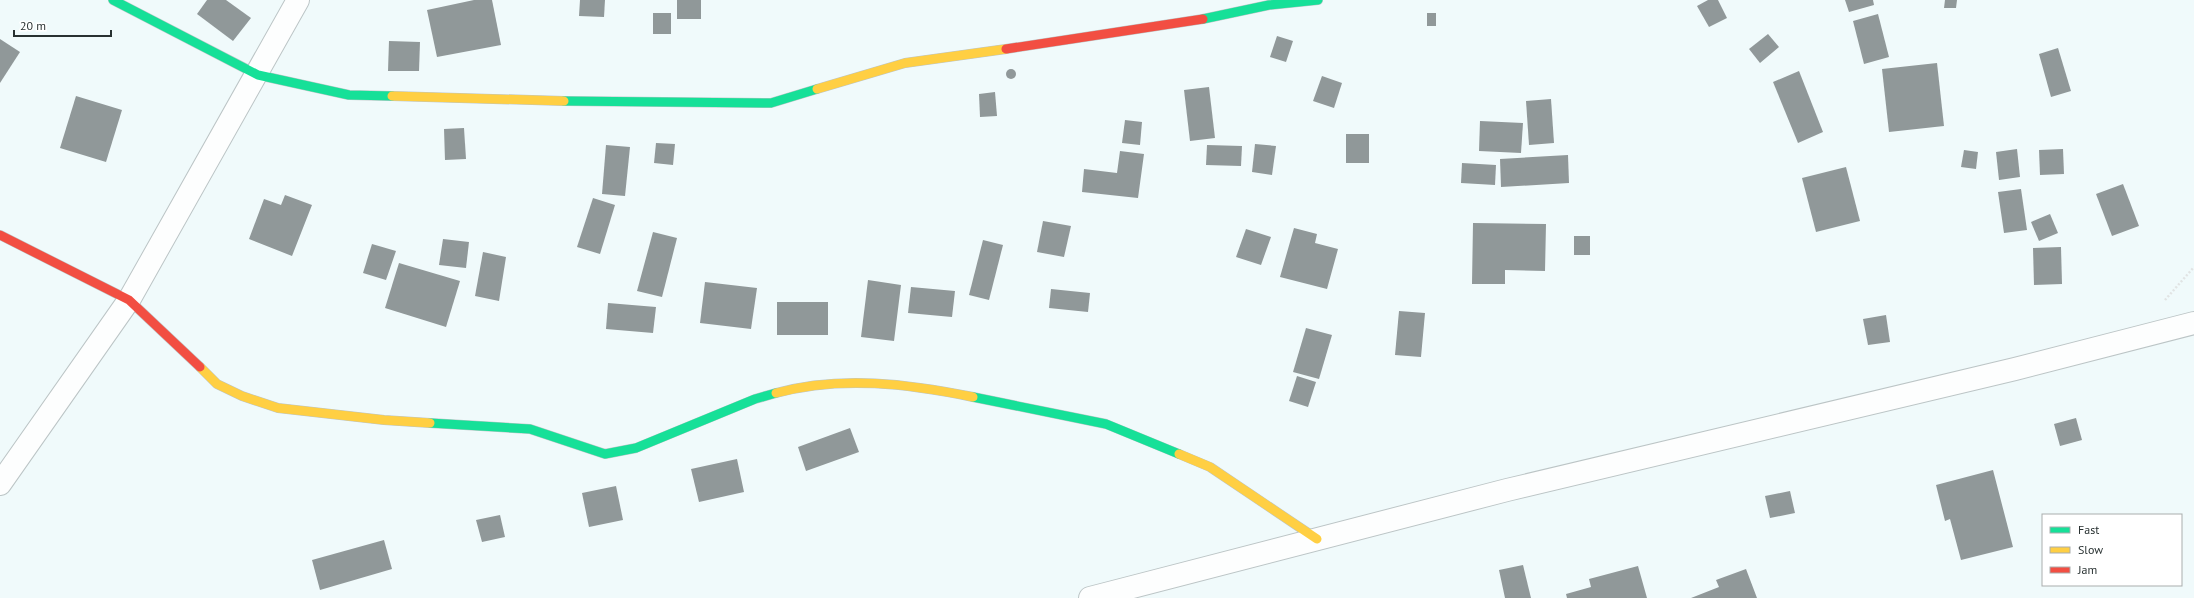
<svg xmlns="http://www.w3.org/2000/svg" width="2194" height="598" font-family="'PT Sans',sans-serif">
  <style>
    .building { fill: #909899 }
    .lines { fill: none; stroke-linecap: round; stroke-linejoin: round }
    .street-casing { stroke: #bcc5c6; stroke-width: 24 }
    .fast-casing { stroke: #bcc5c6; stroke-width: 10 }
    .slow-casing { stroke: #bcc5c6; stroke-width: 10 }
    .jam-casing { stroke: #bcc5c6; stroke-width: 10 }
    .path { stroke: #e1e4e4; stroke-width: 2.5; stroke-dasharray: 2 2; stroke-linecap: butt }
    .street { stroke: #fdfefe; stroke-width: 22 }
    .fast { stroke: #16e098; stroke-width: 9 }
    .slow { stroke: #ffcf43; stroke-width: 9 }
    .jam { stroke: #f24e42; stroke-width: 9 }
  </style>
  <rect width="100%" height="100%" fill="#f0fafb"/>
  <g class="building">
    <polygon points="207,0 226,0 251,18 233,41 197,14"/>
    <polygon points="474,0 492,0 501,45 437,57 427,10"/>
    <polygon points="580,0 605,0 604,17 579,16"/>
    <rect x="677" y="0" width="24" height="19"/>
    <polygon points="1708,0 1718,0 1727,18 1709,27 1697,6"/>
    <polygon points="1845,0 1873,0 1874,5 1849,12"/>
    <polygon points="1945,0 1957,0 1956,8 1944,8"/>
    <rect x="653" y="13" width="18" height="21"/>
    <rect x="1427" y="13" width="9" height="13"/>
    <polygon points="1878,14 1889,57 1864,64 1853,21"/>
    <polygon points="1768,34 1779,47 1760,63 1749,49"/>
    <polygon points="1277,36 1293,41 1286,62 1270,57"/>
    <polygon points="0,39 20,52 0,83"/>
    <polygon points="389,41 420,42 419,71 388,71"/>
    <polygon points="2058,48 2071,91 2051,97 2039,54"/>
    <polygon points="1937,63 1944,126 1889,132 1882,69"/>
    <circle cx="1011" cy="74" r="5"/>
    <polygon points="1799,71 1823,132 1798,143 1773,82"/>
    <polygon points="1322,76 1342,83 1334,108 1313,101"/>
    <polygon points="1209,87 1215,138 1190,141 1184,90"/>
    <polygon points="995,92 997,116 980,117 979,94"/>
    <polygon points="76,96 122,110 106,162 60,148"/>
    <polygon points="1551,99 1554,143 1529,145 1526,101"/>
    <polygon points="1125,120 1142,122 1140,145 1122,143"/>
    <polygon points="1480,121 1523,123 1521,153 1479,151"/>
    <polygon points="464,128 466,159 445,160 444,129"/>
    <rect x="1346" y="134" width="23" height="29"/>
    <polygon points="656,143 675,144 673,165 654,163"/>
    <polygon points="1255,144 1276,146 1272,175 1252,172"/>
    <polygon points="606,145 630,147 625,196 602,194"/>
    <polygon points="1207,145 1242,146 1241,166 1206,165"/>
    <polygon points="2017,149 2020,177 1999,180 1996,152"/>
    <polygon points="2063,149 2064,174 2040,175 2039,150"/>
    <polygon points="1964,150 1978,152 1976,169 1961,167"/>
    <polygon points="1120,151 1144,154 1138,198 1082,192 1084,169 1117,173"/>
    <polygon points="1568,155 1569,183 1501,187 1500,159"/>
    <polygon points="1462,163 1496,165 1495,185 1461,183"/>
    <polygon points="1846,167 1860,221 1816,232 1802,178"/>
    <polygon points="2123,184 2139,226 2112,236 2096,194"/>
    <polygon points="2021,189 2027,230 2004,233 1998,192"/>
    <polygon points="285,195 312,205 292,256 249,239 264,199 281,205"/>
    <polygon points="593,198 615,205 600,254 577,247"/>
    <polygon points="2050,214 2058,233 2039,241 2031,222"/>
    <polygon points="1043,221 1071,226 1064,257 1037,252"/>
    <polygon points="1473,223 1546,224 1545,271 1505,270 1505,284 1472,284"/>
    <polygon points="1294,228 1317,234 1315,243 1338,249 1327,289 1280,277"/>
    <polygon points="1246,229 1271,237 1261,265 1236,257"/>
    <polygon points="653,232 677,238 662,297 637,291"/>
    <rect x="1574" y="236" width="16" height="19"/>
    <polygon points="443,239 469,242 466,268 439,265"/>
    <polygon points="983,240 1003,245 989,300 969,295"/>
    <polygon points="372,244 396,251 386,280 363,273"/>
    <polygon points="2061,247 2062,284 2034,285 2033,248"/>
    <polygon points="483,252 506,257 499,301 475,296"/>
    <polygon points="399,263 460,281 446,327 385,308"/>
    <polygon points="868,280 901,285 894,341 861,337"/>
    <polygon points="705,282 757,288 751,329 700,323"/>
    <polygon points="911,287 955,291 952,317 908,313"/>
    <polygon points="1051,289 1090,293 1088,312 1049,308"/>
    <rect x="777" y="302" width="51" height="33"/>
    <polygon points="608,303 656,307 653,333 606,329"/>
    <polygon points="1399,311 1425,313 1421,357 1395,355"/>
    <polygon points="1886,315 1890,342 1868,345 1863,319"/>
    <polygon points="1306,328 1332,335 1319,379 1293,372"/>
    <polygon points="1297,376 1316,382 1308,407 1289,401"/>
    <polygon points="2076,418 2082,440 2060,446 2054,424"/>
    <polygon points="850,428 859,452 806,471 798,447"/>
    <polygon points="737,459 744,492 699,502 691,469"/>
    <polygon points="1993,470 2013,547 1961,560 1950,519 1945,521 1936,485"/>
    <polygon points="616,486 623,520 589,527 582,493"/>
    <polygon points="1790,491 1795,513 1770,518 1765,496"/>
    <polygon points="500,515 505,537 482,542 476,520"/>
    <polygon points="384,540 392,569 320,590 312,560"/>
    <polygon points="1523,565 1531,598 1505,598 1499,570"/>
    <polygon points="1638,566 1647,598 1567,598 1566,594 1591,587 1589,579"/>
    <polygon points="1746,569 1757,598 1691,598 1719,587 1716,580"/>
  </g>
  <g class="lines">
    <defs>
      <g id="street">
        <polyline points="0,484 129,300 298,0"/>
        <polyline points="1090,598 1507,490 2015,369 2194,323"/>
      </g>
      <g id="fast">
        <polyline points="113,0 258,75 349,95 392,96"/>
        <polyline points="1203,19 1269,5 1318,0"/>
        <polyline points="564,101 771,103 817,89"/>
        <polyline points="973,397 1106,424 1179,454"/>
        <polyline points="430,423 530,429 605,454 636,448 755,399 776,393"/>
      </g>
      <g id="slow">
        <polyline points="817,89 905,63 1006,49"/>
        <polyline points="392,96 564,101"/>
        <polyline points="200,367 217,384 242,396 278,408 384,420 430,423"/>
        <path d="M776 393C841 375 909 384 973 397"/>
        <polyline points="1179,454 1210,467 1317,539"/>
      </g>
      <g id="jam">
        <polyline points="1006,49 1203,19"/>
        <polyline points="0,235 129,300 200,367"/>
      </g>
    </defs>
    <use href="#street" class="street-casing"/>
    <use href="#fast" class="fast-casing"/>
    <use href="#slow" class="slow-casing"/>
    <use href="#jam" class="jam-casing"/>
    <polyline class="path" points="2165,300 2194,267"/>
    <use href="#street" class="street"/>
    <use href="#fast" class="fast"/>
    <use href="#slow" class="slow"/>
    <use href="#jam" class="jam"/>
  </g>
  <rect x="2042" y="514" width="140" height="72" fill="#ffffff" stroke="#a9adad"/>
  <rect x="2050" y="527" width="20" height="6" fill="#16e098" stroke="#a9adad"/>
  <text x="2078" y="534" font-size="12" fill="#283131">Fast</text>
  <rect x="2050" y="547" width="20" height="6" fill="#ffcf43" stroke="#a9adad"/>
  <text x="2078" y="554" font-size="12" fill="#283131">Slow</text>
  <rect x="2050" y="567" width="20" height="6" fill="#f24e42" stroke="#a9adad"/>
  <text x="2078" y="574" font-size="12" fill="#283131">Jam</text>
  <path d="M14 30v6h97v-6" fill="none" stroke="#283131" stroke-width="2"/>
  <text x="20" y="30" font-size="12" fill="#283131" stroke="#ffffff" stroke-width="3" paint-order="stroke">20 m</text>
</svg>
